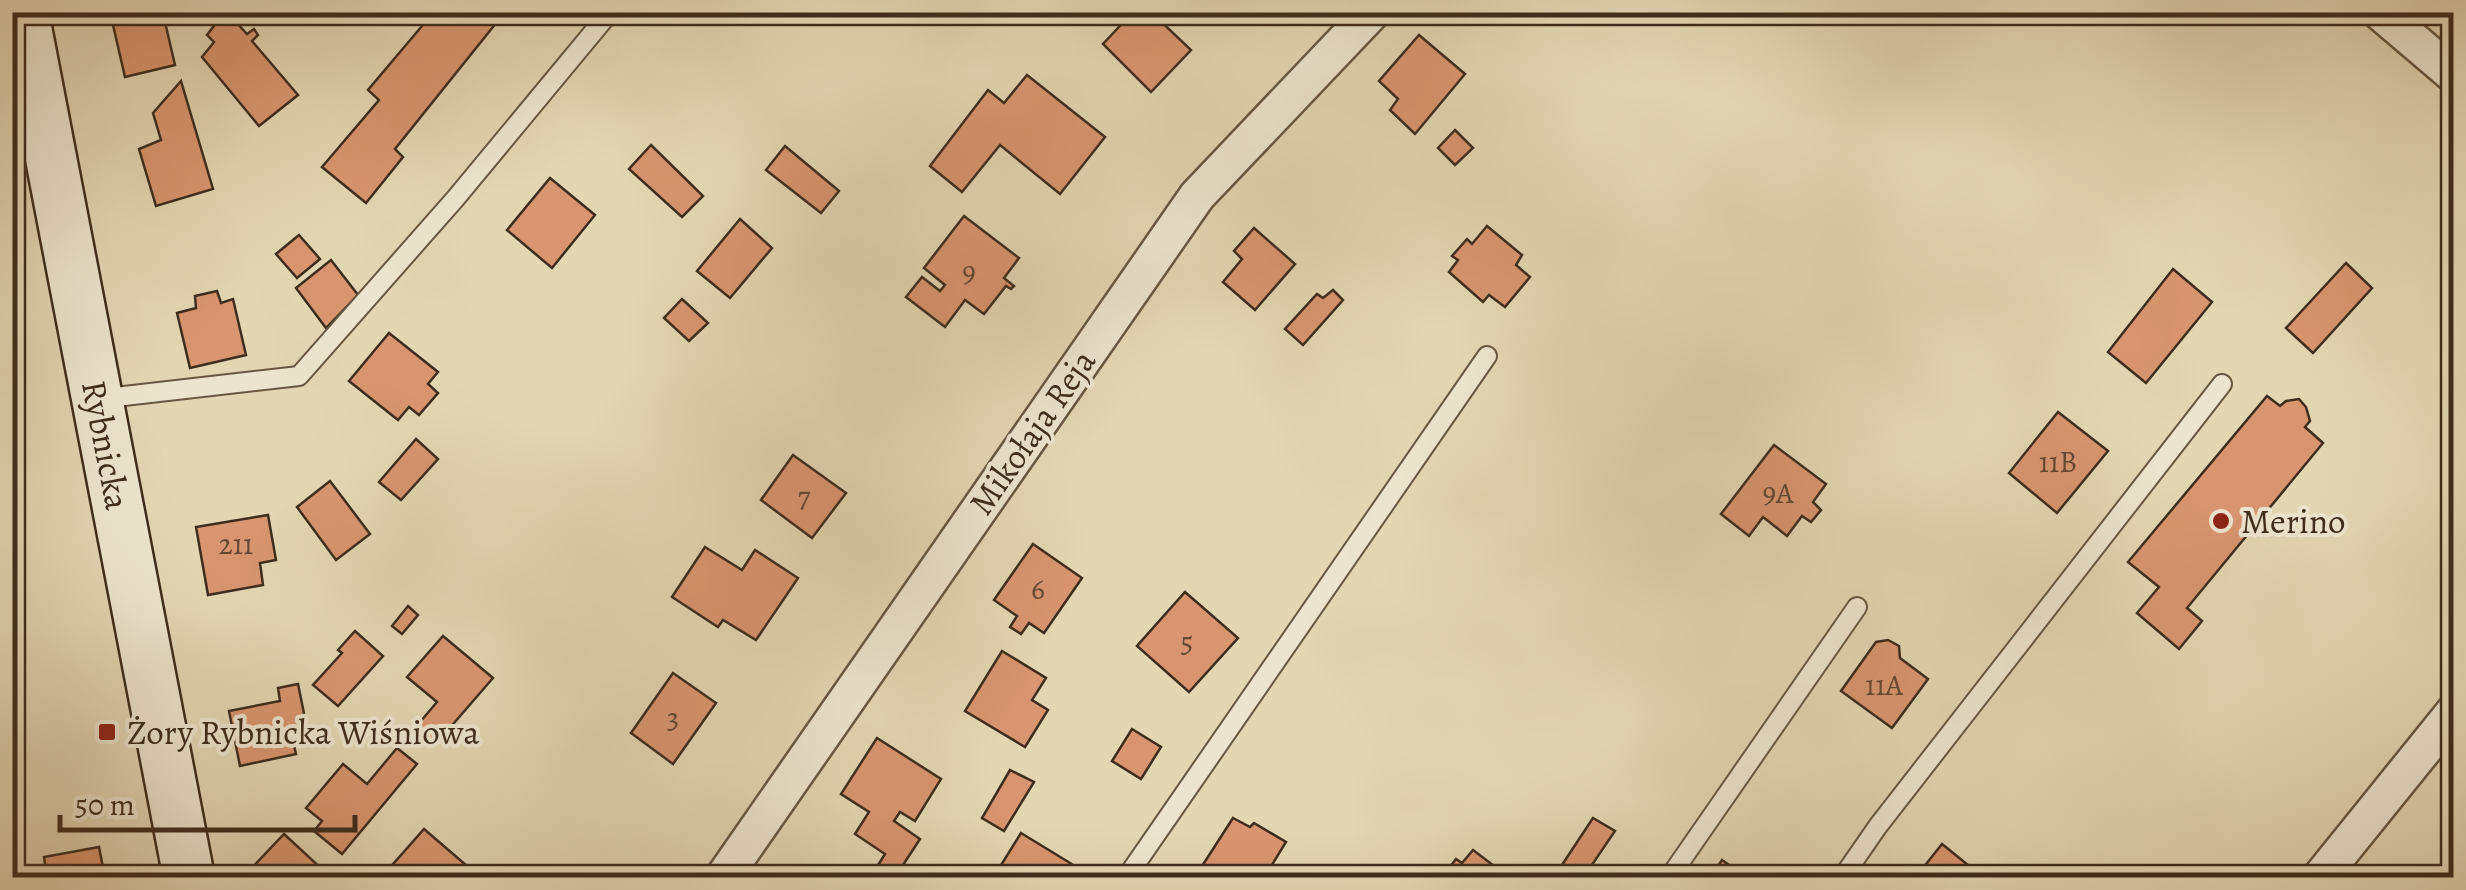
<svg xmlns="http://www.w3.org/2000/svg" width="2466" height="890" font-family="Alegreya,serif">
  <style>
    .building { fill: #d8956f; stroke: #3e2d1d; stroke-width: 2.5 }
    .lines { fill: none; stroke-linecap: round; stroke-linejoin: round }
    .lane-casing { stroke: #675742; stroke-width: 22 }
    .street-casing { stroke: #675742; stroke-width: 40 }
    .secondary-casing { stroke: #3e2d1d; stroke-width: 55 }
    .lane { stroke: #ece4ce; stroke-width: 18 }
    .street { stroke: #ece4ce; stroke-width: 35 }
    .secondary { stroke: #ece4ce; stroke-width: 50 }
    .poi-dot { fill: #8f2418; stroke: #ece4ce; stroke-width: 4 }
    .labels { text-anchor: middle; stroke-width: 8; stroke-linejoin: round; paint-order: stroke }
    .number-label { font-size: 30px; fill: #644732 }
    .street-label { font-size: 35px; fill: #3e2d1d; stroke: #ece4ce }
    .poi-label { font-size: 35px; fill: #3e2d1d; stroke: #ece4ce; text-anchor: start }
  </style>
  <rect width="100%" height="100%" fill="#e2d6b3"/>
  <filter id="stains"><feTurbulence type="fractalNoise" baseFrequency=".002" numOctaves="4"/><feColorMatrix values="0 0 0 0 .2 0 0 0 0 .09 0 0 0 0 .02 0 0 0 .5 -.17"/></filter>
  <radialGradient id="worn" r=".72"><stop offset=".6" stop-color="#630" stop-opacity="0"/><stop offset="1" stop-color="#630" stop-opacity=".3"/></radialGradient>
  <g class="building">
    <polygon points="110,12 195,12 196,14 165,22 175,65 125,77"/>
    <polygon points="406,12 505,12 395,149 403,157 366,203 322,167 379,100 368,90 422,26"/>
    <polygon points="1133,12 1151,12 1191,50 1151,92 1103,44"/>
    <polygon points="223,14 235,21 247,34 254,29 258,35 252,41 298,95 259,126 202,57 214,42 207,35"/>
    <polygon points="1419,35 1465,74 1415,134 1390,110 1398,99 1379,81"/>
    <polygon points="1027,75 1105,137 1060,194 1000,145 962,192 930,166 988,90 1004,103"/>
    <polygon points="181,81 213,189 156,206 139,149 161,140 153,113"/>
    <polygon points="1455,130 1473,148 1455,165 1438,148"/>
    <polygon points="651,145 703,196 682,217 629,169"/>
    <polygon points="785,146 839,191 821,213 766,170"/>
    <polygon points="550,178 595,215 552,268 507,230"/>
    <polygon points="964,216 1019,258 1004,278 1014,286 1011,289 1006,286 984,314 965,300 945,327 906,297 922,277 940,291 945,285 924,268"/>
    <polygon points="740,219 772,248 730,298 697,271"/>
    <polygon points="1487,226 1522,255 1516,265 1530,277 1505,307 1489,295 1483,302 1449,272 1458,260 1452,256 1467,239 1472,244"/>
    <polygon points="1254,228 1295,264 1255,310 1223,282 1242,259 1234,251"/>
    <polygon points="299,235 320,259 297,278 276,254"/>
    <polygon points="331,260 358,295 326,328 296,288"/>
    <polygon points="2346,263 2372,288 2313,353 2286,328"/>
    <polygon points="2173,269 2212,302 2146,383 2108,352"/>
    <polygon points="1333,290 1343,300 1303,345 1285,329 1317,294 1323,298"/>
    <polygon points="217,291 221,303 233,299 246,355 190,368 177,313 196,308 195,296"/>
    <polygon points="682,299 708,323 689,341 664,318"/>
    <polygon points="389,333 438,372 428,384 438,393 419,415 409,407 398,420 349,381"/>
    <polygon points="2267,396 2280,406 2286,401 2299,399 2306,407 2310,421 2305,427 2323,443 2187,608 2202,621 2179,649 2137,613 2159,587 2128,562"/>
    <polygon points="2058,412 2108,451 2057,513 2009,473"/>
    <polygon points="416,439 438,459 401,500 379,482"/>
    <polygon points="1774,445 1826,484 1813,502 1821,510 1811,522 1802,516 1787,536 1763,517 1749,536 1721,514"/>
    <polygon points="793,455 846,493 812,538 761,500"/>
    <polygon points="330,481 370,534 336,560 297,507"/>
    <polygon points="268,515 276,560 260,563 263,585 208,595 196,527"/>
    <polygon points="1033,544 1082,578 1044,633 1029,623 1021,634 1010,627 1017,616 994,600"/>
    <polygon points="705,547 742,570 755,550 798,578 756,640 723,620 718,627 672,597"/>
    <polygon points="1185,592 1238,638 1189,692 1137,646"/>
    <polygon points="408,606 418,615 402,634 392,626"/>
    <polygon points="355,631 383,656 338,706 313,685 342,653 338,650"/>
    <polygon points="443,636 493,678 435,745 415,728 437,702 407,677"/>
    <polygon points="1888,640 1899,646 1900,658 1928,679 1892,728 1841,691 1876,642"/>
    <polygon points="1002,651 1046,678 1032,700 1048,710 1025,747 965,711"/>
    <polygon points="673,673 716,703 673,764 631,733"/>
    <polygon points="298,684 309,738 293,741 296,754 240,766 229,711 280,701 278,688"/>
    <polygon points="1132,729 1161,747 1141,779 1112,761"/>
    <polygon points="877,738 941,779 915,821 900,812 894,821 920,839 903,865 918,875 916,878 870,878 885,854 855,834 869,812 841,794"/>
    <polygon points="397,748 417,764 342,854 314,831 322,821 306,808 343,764 367,784"/>
    <polygon points="1010,770 1034,782 1004,831 982,818"/>
    <polygon points="1233,818 1250,827 1254,823 1286,842 1264,878 1195,877"/>
    <polygon points="1593,818 1615,831 1583,878 1575,878 1560,868"/>
    <polygon points="424,829 481,878 394,878 387,871"/>
    <polygon points="1021,833 1088,874 1085,878 993,878"/>
    <polygon points="284,834 323,870 316,878 254,878 248,872"/>
    <polygon points="1942,844 1984,878 1915,878"/>
    <polygon points="99,847 105,878 47,878 44,857"/>
    <polygon points="1473,850 1510,878 1442,878 1456,859 1462,863"/>
    <polygon points="1722,860 1748,878 1710,878"/>
  </g>
  <g class="lines">
    <defs>
      <g id="lane">
        <polyline points="98,399 299,376 455,199 610,12"/>
        <polyline points="1126,878 1487,356"/>
        <polyline points="1669,878 1857,607"/>
        <polyline points="1842,878 1878,826 2222,384"/>
      </g>
      <g id="street">
        <polyline points="2380,12 2454,75"/>
        <polyline points="723,878 1197,196 1372,12"/>
        <polyline points="2320,878 2454,712"/>
      </g>
      <polyline id="secondary" points="23,12 189,878"/>
    </defs>
    <use href="#lane" class="lane-casing"/>
    <use href="#street" class="street-casing"/>
    <use href="#secondary" class="secondary-casing"/>
    <use href="#lane" class="lane"/>
    <use href="#street" class="street"/>
    <use href="#secondary" class="secondary"/>
  </g>
  <g class="poi-dot">
    <circle cx="2221" cy="521" r="10"/>
    <rect x="97" y="722" width="20" height="20" rx="5"/>
  </g>
  <g class="labels">
    <g class="number-label">
      <text x="969" y="282">9</text>
      <text x="2058" y="472">11B</text>
      <text x="1778" y="503">9A</text>
      <text x="804" y="507">7</text>
      <text x="236" y="554">211</text>
      <text x="1038" y="599">6</text>
      <text x="1187" y="652">5</text>
      <text x="1884" y="695">11A</text>
      <text x="673" y="728">3</text>
    </g>
    <g class="street-label">
      <text transform="translate(1032 432) rotate(-55)" y="12">Mikołaja Reja</text>
      <text transform="translate(106 445) rotate(79)" y="12">Rybnicka</text>
    </g>
    <g class="poi-label">
      <text x="2241" y="533">Merino</text>
      <text x="127" y="744">Żory Rybnicka Wiśniowa</text>
    </g>
  </g>
  <rect width="2466" height="890" fill="none" stroke="#e2d6b3" stroke-width="50"/>
  <rect x="15" y="15" width="2436" height="860" fill="none" stroke="#3e2d1d" stroke-width="5"/>
  <rect x="25" y="25" width="2416" height="840" fill="none" stroke="#3e2d1d" stroke-width="2.5"/>
  <path d="M60 815v15h295v-15" fill="none" stroke="#3e2d1d" stroke-width="5"/>
  <text x="75" y="815" font-size="30" fill="#3e2d1d" stroke="#ece4ce" stroke-width="8" paint-order="stroke">50 m</text>
  <rect width="100%" height="100%" filter="url(#stains)"/>
  <rect width="100%" height="100%" fill="url(#worn)"/>
</svg>
